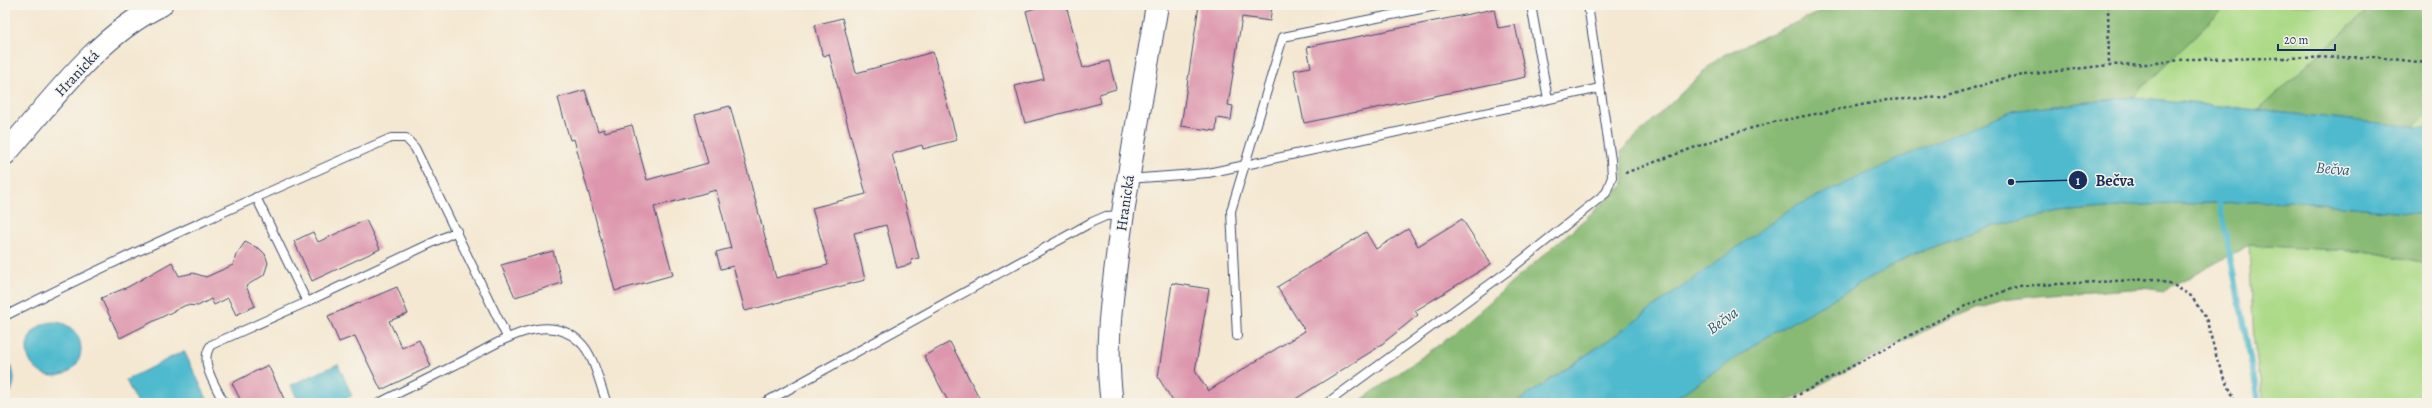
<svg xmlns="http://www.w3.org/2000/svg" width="2432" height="408" font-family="Alegreya,serif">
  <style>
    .green { fill: #acda87; stroke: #648472 }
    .forest { fill: #89ba74; stroke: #527469 }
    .water { fill: #50bace; stroke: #367496 }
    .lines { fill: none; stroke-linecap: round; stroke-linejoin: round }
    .stream { stroke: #50bace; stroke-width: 5.5 }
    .building { fill: #dd96ad }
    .lane-casing { stroke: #3c4b6f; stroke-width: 10 }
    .secondary-casing { stroke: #3c4b6f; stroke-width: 24 }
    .path { stroke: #3c4b6f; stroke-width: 2.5; stroke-dasharray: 3 3; stroke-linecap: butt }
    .lane { stroke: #fff; stroke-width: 8 }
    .secondary { stroke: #fff; stroke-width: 22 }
    .labels { text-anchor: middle; stroke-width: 3; stroke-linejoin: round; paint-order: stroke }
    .street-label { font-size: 15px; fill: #1b2f5e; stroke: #f7f3e8 }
    .water-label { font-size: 16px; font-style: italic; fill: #2b5980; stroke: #f7f3e8 }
    .leader { fill: none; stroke: #1b2f5e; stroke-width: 1.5 }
    .callout-dot { fill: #1b2f5e; stroke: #f7f3e8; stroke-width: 1.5 }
    .mark-label { font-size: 12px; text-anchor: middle; font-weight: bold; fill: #fff }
    .callout-label { font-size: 16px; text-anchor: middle; font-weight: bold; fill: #1b2f5e; stroke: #f7f3e8; stroke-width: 3; stroke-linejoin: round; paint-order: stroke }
  </style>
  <rect width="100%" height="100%" fill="#f7f3e8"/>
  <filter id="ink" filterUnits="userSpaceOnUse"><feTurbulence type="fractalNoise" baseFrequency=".025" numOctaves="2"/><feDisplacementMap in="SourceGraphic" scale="8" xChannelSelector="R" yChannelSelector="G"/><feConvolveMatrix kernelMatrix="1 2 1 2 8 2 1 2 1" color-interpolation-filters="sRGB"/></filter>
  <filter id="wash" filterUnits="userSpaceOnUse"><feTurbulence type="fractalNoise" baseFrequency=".012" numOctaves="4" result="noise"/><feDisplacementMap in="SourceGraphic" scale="16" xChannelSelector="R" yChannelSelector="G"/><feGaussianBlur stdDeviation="0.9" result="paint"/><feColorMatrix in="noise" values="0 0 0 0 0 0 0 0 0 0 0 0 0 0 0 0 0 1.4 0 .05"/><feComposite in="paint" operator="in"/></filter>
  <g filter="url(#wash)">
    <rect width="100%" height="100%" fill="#f4e8d2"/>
    <g class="green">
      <polygon points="2227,5 2373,5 2258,110 2133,97"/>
      <polygon points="2427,115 2427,128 2412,127"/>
      <polygon points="2249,245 2370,252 2427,263 2427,393 2400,403 2264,403 2254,343"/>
    </g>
    <g class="forest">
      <polygon points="1835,5 2227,5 2133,97 2011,111 1620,332 1516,403 1357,403 1446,340 1624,185 1621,151 1719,57"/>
      <polygon points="2373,5 2427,5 2427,115 2412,127 2258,110"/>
      <polygon points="2289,201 2427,214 2427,263 2370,252 2249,245 2164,291 2144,288 2037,296 2004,300 1976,308 1934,326 1784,403 1668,403 1773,333 1913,254 1991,227 2060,212 2140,205"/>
    </g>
    <g class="water">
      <polygon points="2133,97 2427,128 2427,214 2289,201 2140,205 2060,212 1991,227 1913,254 1773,333 1668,403 1516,403 1620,332 1790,209 1924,147 2011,111"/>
      <circle cx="54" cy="349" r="27"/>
      <polygon points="184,351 209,403 137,403 126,380"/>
      <path d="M5 359C18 371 16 388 5 400Z"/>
      <polygon points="338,364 352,396 335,403 299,403 291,385"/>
    </g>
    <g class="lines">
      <polyline class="stream" points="2218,195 2259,403"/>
    </g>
    <g id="blocks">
      <g class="building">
        <polygon points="1047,5 1066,5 1083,68 1109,61 1116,89 1099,94 1101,103 1025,123 1015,86 1044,79 1026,11"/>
        <polygon points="1199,5 1272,6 1270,21 1242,17 1228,105 1233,106 1231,120 1217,118 1216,131 1181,126"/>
        <polygon points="1494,9 1498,28 1515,25 1526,77 1304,123 1294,70 1311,67 1307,47"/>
        <polygon points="842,18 856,73 933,52 957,140 923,149 922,145 892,154 919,258 911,260 912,264 897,268 886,225 854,233 865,280 745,311 733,266 721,269 716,252 731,248 716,190 654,207 673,275 615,291 574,139 570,140 558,98 585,90 598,131 604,129 605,132 632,125 647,180 708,163 695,115 730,106 776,278 828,265 812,208 866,194 829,54 824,56 822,53 815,25"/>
        <polygon points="1462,219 1491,264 1415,311 1418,315 1377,348 1289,403 1174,403 1158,377 1172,283 1209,289 1195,371 1208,391 1305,331 1277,287 1366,232 1376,249 1408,229 1418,246"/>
        <polygon points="366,220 380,249 312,281 294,241 313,232 318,242"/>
        <polygon points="245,242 260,249 265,254 268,263 264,275 246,286 255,306 236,315 228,298 214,305 211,299 198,306 186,305 120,338 101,298 128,287 172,262 179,276 193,273 206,277 233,265 236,255"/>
        <polygon points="553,251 562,283 515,297 501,265"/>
        <polygon points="397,287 408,314 389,321 402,348 419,340 431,366 381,390 355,336 339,342 328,316"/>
        <polygon points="950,342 982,403 949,403 924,356"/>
        <polygon points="268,365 286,403 242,403 232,383"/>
      </g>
    </g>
  </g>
  <g filter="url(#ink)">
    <use href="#blocks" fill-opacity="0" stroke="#3c4b6f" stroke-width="1"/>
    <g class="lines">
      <defs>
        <g id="lane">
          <polyline points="1531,5 1548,99"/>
          <polyline points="1128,179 1208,173 1600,88"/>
          <polyline points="256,197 307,302 457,231"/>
          <path d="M5 316C131 252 261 195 391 138H406L415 148 507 337"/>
          <polyline points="1237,336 1231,211 1283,37 1441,5"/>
          <path d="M224 403C216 386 198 362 211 345L307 302"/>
          <path d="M379 403C406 389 434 376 461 362 494 346 545 308 580 342 595 356 599 384 607 403"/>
          <polyline points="764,403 1092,222 1106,216 1121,215"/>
          <polyline points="1327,403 1512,268 1606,193 1612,177 1611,160 1588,5"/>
        </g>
        <g id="secondary">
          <path d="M5 154C52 101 96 37 161 5"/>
          <path d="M1112 403C1104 345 1112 298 1119 241 1130 162 1144 84 1157 5"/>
        </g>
      </defs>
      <use href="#lane" class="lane-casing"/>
      <use href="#secondary" class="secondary-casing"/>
      <g class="path">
        <polyline points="2108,5 2109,65"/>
        <polyline points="1625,173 1734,133 1774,122 1887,100 1945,97 2008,77 2109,65 2149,64 2188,59 2375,57 2427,63"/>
        <polyline points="1783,403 1969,304 2019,286 2154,279 2175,286 2191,296 2206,318 2218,363 2236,403"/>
      </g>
      <use href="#lane" class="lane"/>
      <use href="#secondary" class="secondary"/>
    </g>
  </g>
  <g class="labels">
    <g class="street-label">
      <text transform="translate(77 73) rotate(-47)" y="5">Hranická</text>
      <text transform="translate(1125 203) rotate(-82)" y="5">Hranická</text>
    </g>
    <g class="water-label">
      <text transform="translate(2333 168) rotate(5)" y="6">Bečva</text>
      <text transform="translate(1722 320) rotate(-36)" y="6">Bečva</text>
    </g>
  </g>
  <path class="leader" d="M2011 182L2078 180"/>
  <g class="callout-dot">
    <circle cx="2011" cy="182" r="4"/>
    <circle cx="2078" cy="180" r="10"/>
  </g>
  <g class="mark-label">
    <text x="2078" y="185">1</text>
  </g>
  <g class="callout-label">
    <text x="2115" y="186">Bečva</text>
  </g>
  <rect width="2432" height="408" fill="none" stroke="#f7f3e8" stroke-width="20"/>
  <path d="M2278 44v6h57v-6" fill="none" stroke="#1b2f5e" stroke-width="2"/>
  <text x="2284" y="44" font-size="12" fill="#1b2f5e" stroke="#f7f3e8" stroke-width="3" paint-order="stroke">20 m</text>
</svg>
